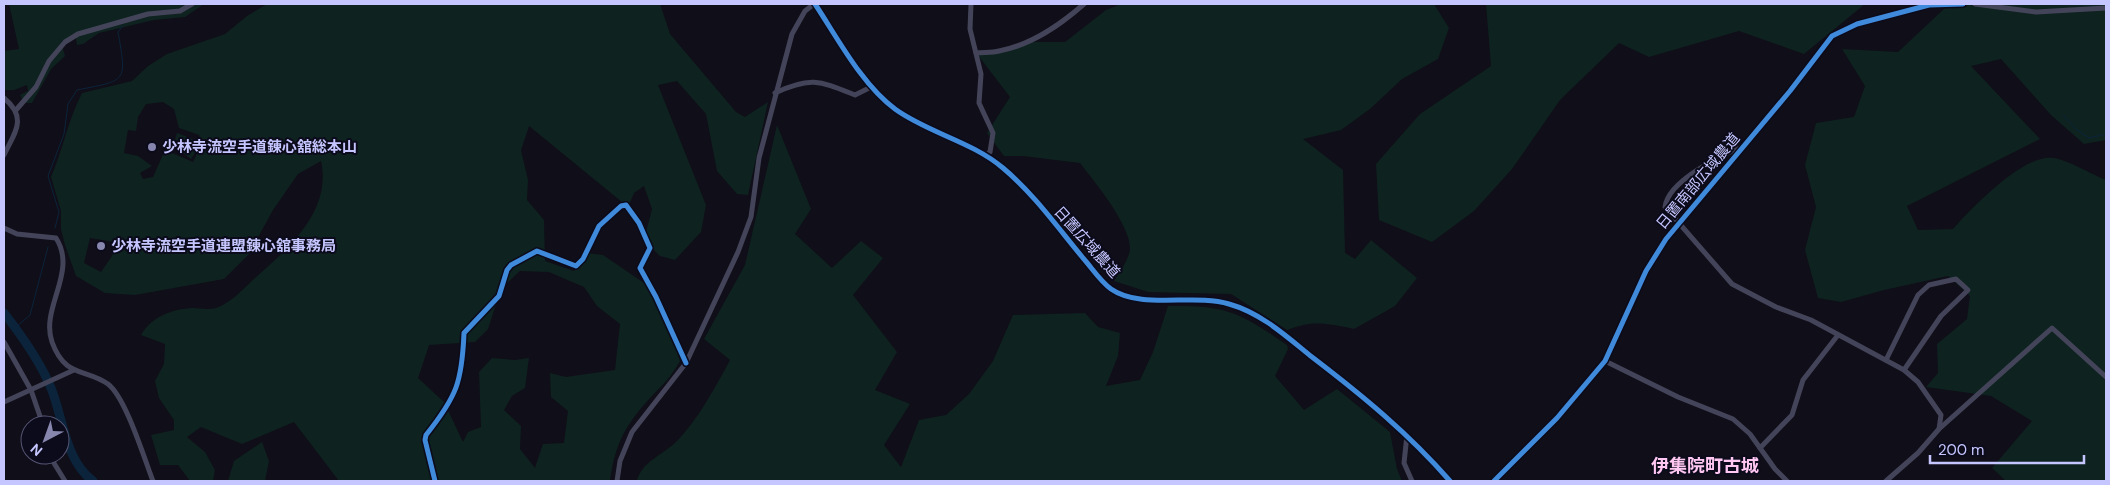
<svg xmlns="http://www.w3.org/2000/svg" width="2110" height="485" font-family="'DM Sans','Noto Sans JP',sans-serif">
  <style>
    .green { fill: #0e2220; fill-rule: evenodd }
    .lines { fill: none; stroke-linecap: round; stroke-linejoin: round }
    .stream { stroke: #0b243b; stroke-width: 1 }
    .river { stroke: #0b243b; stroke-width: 9 }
    .minor { stroke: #434459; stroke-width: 5 }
    .cycleway-casing { stroke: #0c0b1b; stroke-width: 8 }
    .cycleway { stroke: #408adc; stroke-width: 5 }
    .poi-dot { fill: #8686ae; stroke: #0c0b1b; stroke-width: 2 }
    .labels { text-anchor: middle; stroke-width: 4; stroke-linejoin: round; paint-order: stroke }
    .poi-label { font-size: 15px; font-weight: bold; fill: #c5c6ff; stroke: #0c0b1b; text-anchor: start }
    .street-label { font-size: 15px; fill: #c5c6ff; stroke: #0c0b1b }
    .quarter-label { font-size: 18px; font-weight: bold; fill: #ffc7f2; stroke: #0c0b1b }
  </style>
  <rect width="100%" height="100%" fill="#100e18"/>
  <g class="green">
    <polygon points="9,4 204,4 185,17 154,20 99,33 83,44 77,45 75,33 61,42 65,56 51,69 32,103 24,103 20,95 28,91 27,85 14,90 4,90 4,51 19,49"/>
    <path d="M267 4H660L670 34 736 112 745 117 768 102 748 195 737 194 717 171 706 114 677 81 658 85 706 205 701 232 675 260 660 256 644 240 652 209 644 186 634 193 628 207 529 126 521 150 528 180 527 200 544 220 545 261 574 271 580 266 586 253 603 255 647 285 669 326 680 361C672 376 661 387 649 399 624 427 615 445 610 481H339L294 422 242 444 201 427 187 437 205 452 215 470 213 481H190L178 465H160L151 435 174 430V420L159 398 155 381 164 364 165 344 141 335C151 317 172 309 193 308 199 308 209 310 216 308 231 303 244 288 255 278 289 248 332 211 321 161L298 174 273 210 249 254 224 279 135 295 105 293 76 276 65 245 61 229V211L51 177C63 149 68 120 82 93L132 81 148 66 167 54 225 34 247 16ZM163 102 174 109 179 128 199 135 202 143 193 162 165 150 153 177 143 179 140 173 152 166 138 156 124 153 128 130 136 131 138 117 146 104ZM90 238 114 242 112 256 101 272 84 263ZM520 271 549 272 584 287 597 306 620 324 615 370 566 377 550 373 551 397 568 411 564 443 543 444 535 468 520 449 521 426 504 410 512 396 525 388 529 358 515 360 492 358 479 372 481 427 468 432 463 442 444 402 418 378 429 345 475 342 488 329 501 289Z"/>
    <path d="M1121 4H1434L1449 28 1438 59 1402 79 1370 109 1341 130 1303 139 1343 170 1345 253 1355 259 1371 240 1417 278 1395 306 1354 329C1327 323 1313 320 1287 330L1231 294 1148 292 1114 281C1119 273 1126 263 1129 254 1137 232 1093 180 1080 163L1023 156H1004L987 133 1010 97 977 54 1029 42H1065L1106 10Z"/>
    <polygon points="1486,4 1865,4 1804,54 1739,31 1649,57 1619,43 1560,100 1512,169 1474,211 1432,242 1379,220 1376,164 1420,114 1491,66"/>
    <path d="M1947 4H2106V140L2084 144 2051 115 2001 59 1971 66 2040 139 1907 206 1918 230 1953 229C1972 208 2023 154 2053 158 2066 159 2093 175 2106 180V481H2006L1992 468 2032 421 1991 396 1926 387 1938 373 1937 344 1967 319 1970 296 1948 276 1884 290 1841 302 1818 298 1805 250 1816 207 1805 165 1816 123 1854 117 1865 86 1842 49 1898 52 1945 8Z"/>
    <path d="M777 125 811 209 795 234 832 268 861 241 883 258 853 295 897 352 875 390 910 404 884 445 901 467 919 420 946 415 969 394 993 361 1013 315 1085 313 1098 327 1120 333 1118 356 1106 386 1140 380 1153 352 1168 306C1227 305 1239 312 1287 345L1288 349 1275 376 1304 410 1337 389 1390 432 1397 469 1402 481H637C641 462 663 455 677 441 697 421 716 386 730 360L704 339 745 265Z"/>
    <polygon points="177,133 198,141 198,148 191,159 173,146"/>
    <polygon points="262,442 269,461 265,481 228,481 234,461"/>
  </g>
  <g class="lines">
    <g class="stream">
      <polyline points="2063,115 2077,130 2089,138 2106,134"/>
      <path d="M55 228 59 212 48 176 64 134 68 104 77 90C127 80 127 83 118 32L123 26"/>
      <polyline points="15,328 30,315 48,247"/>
    </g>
    <path class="river" d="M4 313C22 336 40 361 51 388 63 417 65 461 93 481"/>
    <g class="minor">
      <path d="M815 4C837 37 862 85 895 109 928 133 971 141 1003 168 1033 193 1058 228 1083 258 1092 268 1100 281 1111 289 1141 310 1194 293 1229 304 1261 313 1286 336 1312 357 1363 396 1408 433 1450 481"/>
      <polyline points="971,4 970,29 981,74 979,103 993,133 990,152 986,155"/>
      <polyline points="1975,4 2036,12 2106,8"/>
      <path d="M976 53C983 52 992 53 999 51 1032 45 1060 25 1084 4"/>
      <path d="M775 93C811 76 820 81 855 95L871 87"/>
      <path d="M4 98C28 118 15 132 4 155"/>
      <polyline points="16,110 36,87 49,61 65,42 78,34 148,14 180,11 192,4"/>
      <path d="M1742 147C1720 156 1668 181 1665 207L1732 284 1776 307 1811 320 1904 370 1918 382 1941 415 1939 429"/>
      <path d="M4 228 17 234 56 238C78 272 40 308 52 342 65 378 85 368 108 384 126 398 144 458 153 481"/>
      <polyline points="4,342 31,390 43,425"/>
      <polyline points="1886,360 1918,295 1929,285 1956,279 1968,290 1941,316 1904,370"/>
      <polyline points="1605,361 1678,397 1733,419 1750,434 1775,469 1787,481"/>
      <polyline points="4,402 74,370"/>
      <polyline points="1407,435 1404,463 1412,481"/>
      <polyline points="1760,448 1792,415 1803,380 1838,335"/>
      <polyline points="49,455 65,481"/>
      <path d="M435 481 425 440 426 435C457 396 462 382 464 333L499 296 507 270 511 265 537 251 576 266 583 259 599 226 621 206 626 205 639 223 650 248 640 268 656 297 686 363"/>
      <polyline points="617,481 620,461 632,432 686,363 738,252 751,217 759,158 792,34 805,11 814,4"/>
      <polyline points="1494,481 1557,418 1605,361 1646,271 1666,239 1790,91 1832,36 1857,24 1929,5 1963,4"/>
      <polyline points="1886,481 1918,453 1939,429 2052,328 2106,377"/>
    </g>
    <defs>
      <g id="cycleway">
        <path d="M815 4C837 37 862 85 895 109 928 133 971 141 1003 168 1033 193 1058 228 1083 258 1092 268 1100 281 1111 289 1141 310 1194 293 1229 304 1261 313 1286 336 1312 357 1363 396 1408 433 1450 481"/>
        <path d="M435 481 425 440 426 435C457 396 462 382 464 333L499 296 507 270 511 265 537 251 576 266 583 259 599 226 621 206 626 205 639 223 650 248 640 268 656 297 686 363"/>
        <polyline points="1494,481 1557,418 1605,361 1646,271 1666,239 1790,91 1832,36 1857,24 1929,5 1963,4"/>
      </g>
    </defs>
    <use href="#cycleway" class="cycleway-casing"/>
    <use href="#cycleway" class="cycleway"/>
  </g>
  <g class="poi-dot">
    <circle cx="152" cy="147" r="5"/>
    <circle cx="101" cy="246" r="5"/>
  </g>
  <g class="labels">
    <g class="poi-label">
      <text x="162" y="152">少林寺流空手道錬心舘総本山</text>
      <text x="111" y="251">少林寺流空手道連盟錬心舘事務局</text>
    </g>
    <g class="street-label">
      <text transform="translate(1698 181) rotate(-50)" y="5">日置南部広域農道</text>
      <text transform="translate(1087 242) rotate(48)" y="5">日置広域農道</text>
    </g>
    <g class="quarter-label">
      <text x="1705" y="472">伊集院町古城</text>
    </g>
  </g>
  <rect width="2110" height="485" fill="none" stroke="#c5c6ff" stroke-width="10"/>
  <g transform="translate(45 440) rotate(221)"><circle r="24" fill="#0c0b1b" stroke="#565676"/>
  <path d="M0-4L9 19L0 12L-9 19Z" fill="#8686ae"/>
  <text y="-8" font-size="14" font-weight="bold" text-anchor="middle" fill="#c5c6ff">N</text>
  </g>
  <path d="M1930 455v8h154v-8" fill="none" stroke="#c5c6ff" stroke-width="2.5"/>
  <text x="1938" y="455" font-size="15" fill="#c5c6ff" stroke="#0c0b1b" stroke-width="4" paint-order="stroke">200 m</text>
</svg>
